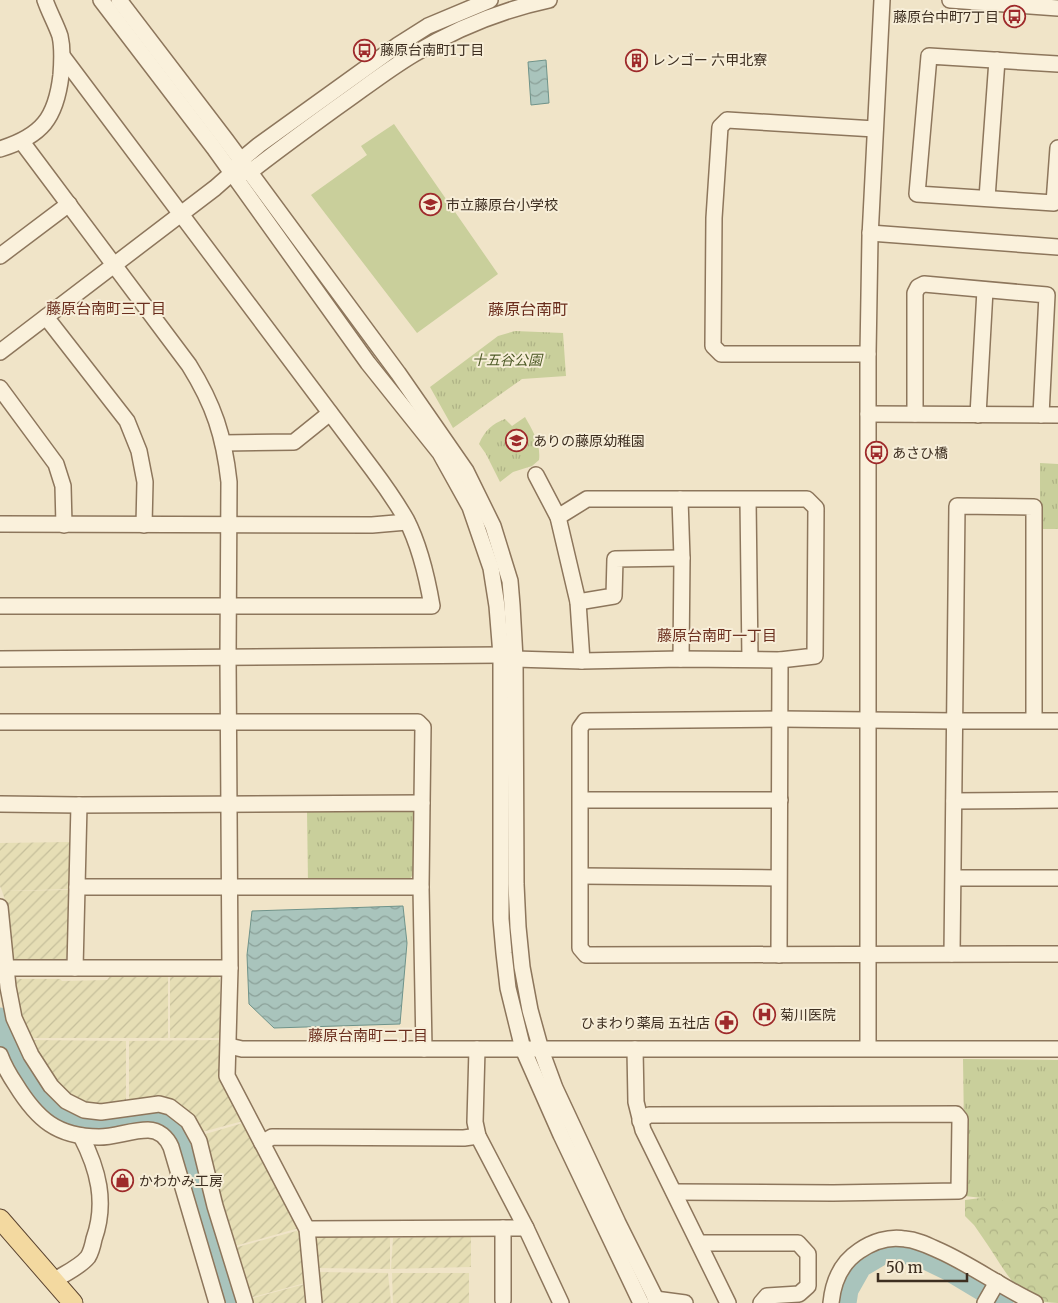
<svg xmlns="http://www.w3.org/2000/svg" width="1058" height="1303" font-family="Merriweather,'Noto Sans JP',serif">
  <style>
    .farmland { fill: url(#farmland-furrows) }
    .grass { fill: #c9cf9b }
    .forest { fill: url(#forest-crowns) }
    .park { fill: url(#park-tufts) }
    .water { fill: url(#water-waves); stroke: #6f938a }
    .lines { fill: none; stroke-linecap: round; stroke-linejoin: round }
    .river { stroke: #a9c4bc; stroke-width: 21 }
    .minor-casing { stroke: #8d765c; stroke-width: 18 }
    .major-casing { stroke: #5b4430; stroke-width: 21 }
    .minor { stroke: #faf1dc; stroke-width: 15 }
    .major { stroke: #f3d9a0; stroke-width: 19 }
    .labels { text-anchor: middle; stroke-width: 4; stroke-linejoin: round; paint-order: stroke }
    .poi-label { font-size: 14px; fill: #3d2e20; stroke: #f7eed8; text-anchor: start }
    .park-label { font-size: 14px; font-style: italic; fill: #4d5a26; stroke: #f7eed8 }
    .neighbourhood-label { font-size: 15px; fill: #6b2e1e; stroke: #f7eed8 }
    .quarter-label { font-size: 16px; fill: #6b2e1e; stroke: #f7eed8 }
  </style>
  <defs>
    <pattern id="farmland-furrows" width="10" height="10" patternUnits="userSpaceOnUse" patternTransform="scale(1.25)"><rect width="10" height="10" fill="#e6deb5"/><path d="M-1 1l2-2M0 10L10 0M9 11l2-2" fill="none" stroke="#c6bf9b"/></pattern>
    <pattern id="forest-crowns" width="20" height="18" patternUnits="userSpaceOnUse" patternTransform="scale(1.25)"><rect width="20" height="18" fill="#c9cf9b"/><path d="M2 6a3 3 0 1 1 6 0M12 15a3 3 0 1 1 6 0" fill="none" stroke="#aeb285"/></pattern>
    <pattern id="park-tufts" width="24" height="20" patternUnits="userSpaceOnUse" patternTransform="scale(1.25)"><rect width="24" height="20" fill="#c9cf9b"/><path d="M3 7l-1-3M5 7V3M7 7l1-3M15 17l-1-3M17 17v-4M19 17l1-3" fill="none" stroke="#aeb285"/></pattern>
    <pattern id="water-waves" width="16" height="10" patternUnits="userSpaceOnUse" patternTransform="scale(1.25)"><rect width="16" height="10" fill="#a9c4bc"/><path d="M0 5q4-4 8 0t8 0" fill="none" stroke="#8ba098"/></pattern>
  </defs>
  <rect width="100%" height="100%" fill="#f0e4c8"/>
  <g class="farmland">
    <polygon points="71,842 71,889 2,891 0,886 0,843"/>
    <polygon points="68,890 68,954 65,960 60,962 17,962 12,956 7,906 2,891"/>
    <polygon points="170,975 217,975 220,980 220,1038 170,1038"/>
    <polygon points="110,976 168,976 168,1038 28,1038 19,1014 15,980 19,979 60,979 62,981 107,980"/>
    <polygon points="28,1040 126,1041 126,1100 113,1104 86,1105 62,1092"/>
    <polygon points="220,1040 221,1078 243,1121 202,1132 188,1111 168,1099 158,1096 129,1100 129,1041"/>
    <polygon points="243,1123 299,1228 235,1246 202,1135"/>
    <polygon points="300,1230 305,1283 249,1298 234,1248"/>
    <polygon points="319,1236 390,1237 390,1269 316,1268 314,1239"/>
    <polygon points="471,1236 471,1267 391,1269 393,1238"/>
    <polygon points="317,1272 388,1273 391,1303 320,1303"/>
    <polygon points="392,1273 469,1273 469,1303 393,1303"/>
    <polygon points="305,1284 307,1303 251,1303 249,1299"/>
  </g>
  <polygon class="grass" points="394,124 498,274 417,333 311,195 367,155 361,146"/>
  <path class="forest" d="M1058 1185V1303C1027 1303 1016 1288 1000 1264 992 1251 983 1238 974 1225L965 1216V1200L1004 1195Z"/>
  <g class="park">
    <polygon points="515,331 563,333 566,376 522,379 453,428 430,387 498,336"/>
    <path d="M525 417C533 431 541 444 539 460L532 466 513 472 500 482 486 454 479 444C485 430 492 424 505 419L512 426Z"/>
    <polygon points="1040,463 1058,464 1058,529 1040,529"/>
    <polygon points="411,809 415,815 415,872 409,880 308,883 307,811"/>
    <polygon points="963,1059 1058,1060 1058,1214 1041,1205 965,1196"/>
  </g>
  <g class="water">
    <polygon points="546,60 549,103 531,105 528,62"/>
    <polygon points="403,906 407,943 400,1024 274,1028 249,1004 247,955 252,911"/>
  </g>
  <g class="lines">
    <g class="river">
      <polyline points="0,1018 20,1074 45,1107 67,1121 90,1127 153,1120 171,1127 179,1142 229,1303"/>
      <polyline points="846,1303 848,1290 861,1267 883,1254 898,1252 921,1257 948,1270 1003,1303"/>
    </g>
    <defs>
      <g id="minor">
        <polyline points="101,0 214,148 368,363 440,453 470,507 491,568 497,606 501,655 501,919 504,953 508,988 523,1049 561,1135 641,1303"/>
        <polyline points="119,0 226,140 398,373 466,471 493,526 510,581 512,605 515,659 516,884 518,927 522,967 530,1010 541,1050 555,1088 618,1223 658,1303"/>
        <polyline points="950,0 1058,8"/>
        <polyline points="1058,64 929,56 917,194 1054,203 1058,148"/>
        <path d="M22 142 189 365C214 405 224 436 229 482L228 658 230 968 227 1076 307 1229 314 1303"/>
        <path d="M0 149C42 136 56 118 61 75 62 62 63 49 60 36 56 24 49 12 45 0"/>
        <path d="M241 173 250 172C278 150 307 129 336 108 362 90 387 70 414 54 455 29 502 10 549 0"/>
        <polyline points="987,198 997,60"/>
        <polyline points="870,233 1058,247"/>
        <polyline points="0,256 69,204"/>
        <polyline points="46,317 127,421 139,451 145,482 144,525"/>
        <polyline points="0,352 215,188 232,173 241,160 259,145 398,45 428,26 490,0"/>
        <polyline points="868,354 721,354 713,346 714,218 720,127 727,120 875,129"/>
        <polyline points="0,388 56,464 63,486 64,525"/>
        <polyline points="868,414 1058,415"/>
        <polyline points="915,414 915,293 918,287 924,284 1047,295 1041,415"/>
        <polyline points="978,415 985,290"/>
        <polyline points="223,443 294,442 330,413"/>
        <polyline points="536,475 558,517 578,602 582,661"/>
        <polyline points="680,499 682,558 681,659"/>
        <polyline points="748,500 750,659"/>
        <polyline points="0,524 372,525 407,522"/>
        <polyline points="578,602 614,596 615,559 682,558"/>
        <path d="M0 606H432C427 577 420 546 406 519 396 502 385 486 373 470L63 57"/>
        <polyline points="0,659 501,655"/>
        <polyline points="515,659 582,661 681,659 780,660 815,656 816,508 807,499 587,499 558,517"/>
        <polyline points="1058,721 955,721 781,719 585,721 580,728 580,948 586,955 1058,954"/>
        <polyline points="0,722 418,722 423,727 422,803"/>
        <polyline points="581,800 780,800"/>
        <polyline points="954,801 1058,800"/>
        <polyline points="0,804 79,805 422,803 421,887 424,1049"/>
        <polyline points="79,805 75,968 230,968"/>
        <polyline points="581,876 778,878"/>
        <polyline points="954,878 1058,878"/>
        <polyline points="77,887 421,887"/>
        <polyline points="0,907 8,987 14,1018 31,1055 51,1086 66,1101 84,1110 101,1112 159,1104 170,1107 188,1121 199,1141 215,1206 245,1303"/>
        <polyline points="952,954 957,506 1034,507 1034,720"/>
        <polyline points="779,955 780,660"/>
        <polyline points="6,968 75,968"/>
        <polyline points="229,1046 242,1049 1058,1049"/>
        <polyline points="868,1048 868,354 870,237 882,0"/>
        <polyline points="477,1049 475,1122 478,1136 526,1228 561,1303"/>
        <polyline points="635,1049 636,1102 643,1130 728,1303"/>
        <path d="M0 1055C4 1066 10 1076 16 1085 37 1119 57 1137 99 1137 115 1137 131 1130 148 1130 159 1130 167 1138 171 1147L217 1303"/>
        <polyline points="640,1121 649,1115 956,1114 960,1119 959,1191 833,1193 674,1192"/>
        <polyline points="262,1143 272,1137 464,1138 478,1136"/>
        <polyline points="307,1229 526,1228"/>
        <polyline points="700,1243 798,1243 808,1254 808,1286 799,1294 767,1296 761,1303"/>
        <path d="M53 1281C64 1274 80 1267 88 1257 91 1252 93 1244 94 1239 107 1202 98 1169 81 1136"/>
        <polyline points="655,1299 685,1303"/>
        <polyline points="503,1300 503,1228"/>
        <path d="M831 1303C833 1282 841 1263 859 1251 872 1242 889 1236 905 1239 917 1240 927 1245 938 1250 972 1265 1001 1287 1035 1303"/>
        <polyline points="985,1303 997,1282"/>
      </g>
      <polyline id="major" points="0,1219 73,1303"/>
    </defs>
    <use href="#minor" class="minor-casing"/>
    <use href="#major" class="major-casing"/>
    <use href="#minor" class="minor"/>
    <use href="#major" class="major"/>
  </g>
  <defs>
    <symbol id="bus-ring" viewBox="-11 -11 22 22"><circle r="9.5" fill="#f7eed8" stroke="#9e2a2b" stroke-width="1.5"/><path d="M-5-6H5V4H4V6H2V4H-2V6H-4V4H-5ZM-3.5-4V0h7V-4ZM-3.5 1.2v1.5H-2V1.2ZM2 1.2v1.5H3.5V1.2Z" fill="#9e2a2b"/></symbol>
    <symbol id="building-ring" viewBox="-11 -11 22 22"><circle r="9.5" fill="#f7eed8" stroke="#9e2a2b" stroke-width="1.5"/><path d="M-4-6H4V6H1V3H-1V6H-4ZM-2.5-4.3h1.7v1.8h-1.7ZM.8-4.3h1.7v1.8H.8ZM-2.5-1h1.7V.8h-1.7ZM.8-1h1.7V.8H.8Z" fill="#9e2a2b"/></symbol>
    <symbol id="school-ring" viewBox="-11 -11 22 22"><circle r="9.5" fill="#f7eed8" stroke="#9e2a2b" stroke-width="1.5"/><path d="M0-5L7-2L0 1L-7-2ZM-4 1L0 2.5L4 1V4Q0 6-4 4Z" fill="#9e2a2b"/></symbol>
    <symbol id="hospital-ring" viewBox="-11 -11 22 22"><circle r="9.5" fill="#f7eed8" stroke="#9e2a2b" stroke-width="1.5"/><path d="M-5-5h3v3.5h4V-5h3V5h-3V1.5h-4V5h-3Z" fill="#9e2a2b"/></symbol>
    <symbol id="pharmacy-ring" viewBox="-11 -11 22 22"><circle r="9.5" fill="#f7eed8" stroke="#9e2a2b" stroke-width="1.5"/><path d="M-2-6h4v4h4v4h-4v4h-4v-4h-4v-4h4Z" fill="#9e2a2b"/></symbol>
    <symbol id="shop-ring" viewBox="-11 -11 22 22"><circle r="9.5" fill="#f7eed8" stroke="#9e2a2b" stroke-width="1.5"/><path d="M-5-2.5h2.3a2.7 3.5 0 0 1 5.4 0H5L5.5 6h-11ZM-1.5-2.5h3a1.5 2.3 0 0 0-3 0Z" fill="#9e2a2b"/></symbol>
  </defs>
  <g fill-rule="evenodd">
    <use href="#bus-ring" x="1002" y="4" width="25" height="25"/>
    <use href="#bus-ring" x="352" y="38" width="25" height="25"/>
    <use href="#building-ring" x="624" y="48" width="25" height="25"/>
    <use href="#school-ring" x="418" y="192" width="25" height="25"/>
    <use href="#school-ring" x="504" y="428" width="25" height="25"/>
    <use href="#bus-ring" x="864" y="440" width="25" height="25"/>
    <use href="#hospital-ring" x="752" y="1002" width="25" height="25"/>
    <use href="#pharmacy-ring" x="714" y="1010" width="25" height="25"/>
    <use href="#shop-ring" x="110" y="1168" width="25" height="25"/>
  </g>
  <g class="labels">
    <g class="poi-label">
      <text x="999" y="22" text-anchor="end">藤原台中町7丁目</text>
      <text x="380" y="55">藤原台南町1丁目</text>
      <text x="652" y="65">レンゴー 六甲北寮</text>
      <text x="446" y="210">市立藤原台小学校</text>
      <text x="533" y="446">ありの藤原幼稚園</text>
      <text x="892" y="458">あさひ橋</text>
      <text x="780" y="1020">菊川医院</text>
      <text x="710" y="1028" text-anchor="end">ひまわり薬局 五社店</text>
      <text x="139" y="1186">かわかみ工房</text>
    </g>
    <g class="park-label">
      <text x="507" y="365">十五谷公園</text>
    </g>
    <g class="neighbourhood-label">
      <text x="106" y="314">藤原台南町三丁目</text>
      <text x="717" y="641">藤原台南町一丁目</text>
      <text x="368" y="1041">藤原台南町二丁目</text>
    </g>
    <g class="quarter-label">
      <text x="528" y="315">藤原台南町</text>
    </g>
  </g>
  <path d="M878 1273v8h89v-8" fill="none" stroke="#3d2e20" stroke-width="2.5"/>
  <text x="886" y="1273" font-size="15" fill="#3d2e20" stroke="#f7eed8" stroke-width="4" paint-order="stroke">50 m</text>
</svg>
